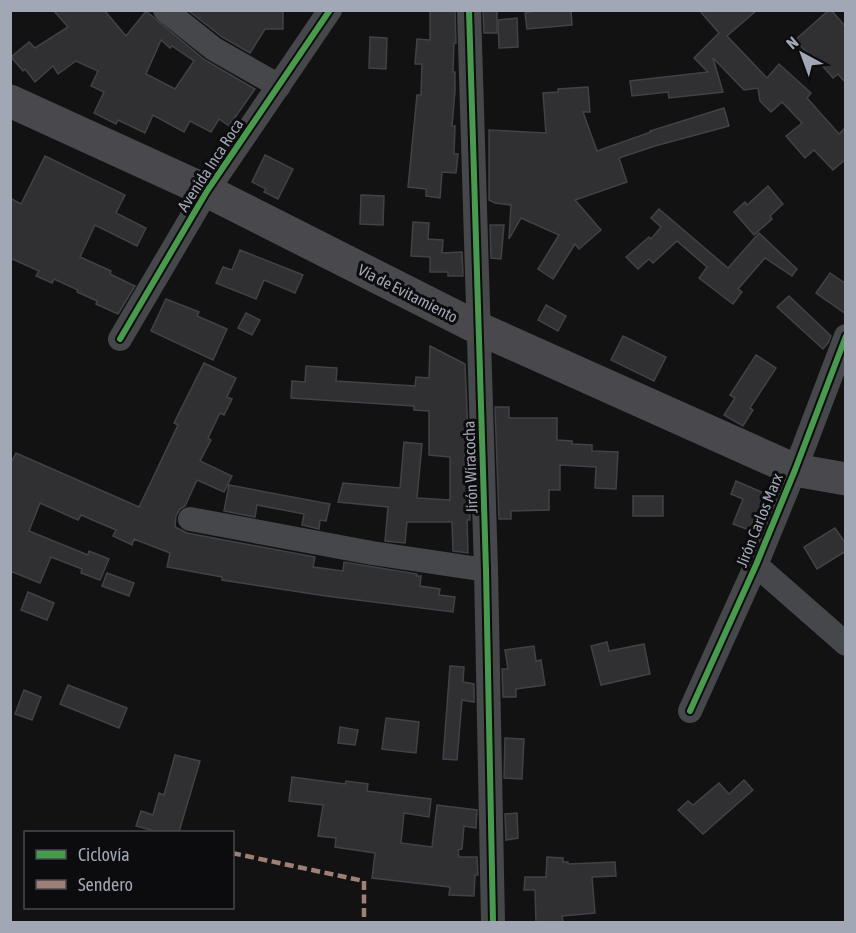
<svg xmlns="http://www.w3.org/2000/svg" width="856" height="933" font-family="'Asap Condensed',sans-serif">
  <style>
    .building { fill: #303032; stroke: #404246; stroke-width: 1.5; fill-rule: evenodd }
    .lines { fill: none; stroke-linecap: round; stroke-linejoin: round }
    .minor { stroke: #46474b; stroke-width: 24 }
    .highway { stroke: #49494d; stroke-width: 33 }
    .quiet { stroke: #9e8076; stroke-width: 4.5; stroke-dasharray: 9 4.5; stroke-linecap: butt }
    .cycleway-casing { stroke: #0c0c0e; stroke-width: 10 }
    .cycleway { stroke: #469c4c; stroke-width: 6 }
    .labels { text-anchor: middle; stroke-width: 6; stroke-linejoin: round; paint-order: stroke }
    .street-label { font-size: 16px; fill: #a2a7b5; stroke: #0c0c0e }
  </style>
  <rect width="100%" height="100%" fill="#121212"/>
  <g class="building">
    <path d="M53 10H104L126 36 146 11 205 60 255 89 229 126 219 119 211 132 190 121 184 132 153 115 145 133 118 120 116 124 94 113 104 92 91 86 98 71 76 61 58 74 53 66 35 82 25 69 23 71 11 57 29 42 35 48 68 27ZM161 40 170 48 172 46 194 61 175 89 146 74Z"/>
    <polygon points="283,10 283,29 265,29 250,53 222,37 189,11"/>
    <polygon points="430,10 455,10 456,43 454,43 453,72 455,72 455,91 452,126 455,126 454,154 458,154 456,173 442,172 440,198 426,196 426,189 408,187 417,95 421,95 422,64 415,64 417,39 430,40"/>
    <polygon points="483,10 497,10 497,33 484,33"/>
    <polygon points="540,10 571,10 572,25 527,29 525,13"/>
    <polygon points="699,10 757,10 727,36 767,78 779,64 811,93 807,98 839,134 846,127 846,159 833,170 814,150 805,158 786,136 802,123 782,102 771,112 760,101 758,88 744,90 713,58 723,92 669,98 668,92 632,96 630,81 708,72 694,58 719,33"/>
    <polygon points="829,10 831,10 846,27 846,83 838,74 833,78 814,56 812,58 795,40"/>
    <polygon points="517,18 518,47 499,48 498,20"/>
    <polygon points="370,37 387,38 386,69 369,68"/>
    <polygon points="588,87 590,112 583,112 597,151 651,132 650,131 724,108 729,126 655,146 619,158 627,182 575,200 601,230 579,249 575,244 553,279 538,269 559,235 521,218 509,239 511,205 495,203 489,200 489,130 546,133 543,93 558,92 558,89"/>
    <polygon points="265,155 293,169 278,199 264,192 266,189 252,182"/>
    <polygon points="45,156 125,195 116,213 146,228 137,246 95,225 80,257 111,271 110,274 135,286 118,314 96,304 97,301 77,292 78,290 54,279 52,283 36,276 39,271 10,258 10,198 21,204"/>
    <polygon points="768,186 783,204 770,216 772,219 754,235 734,212 745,202 747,205"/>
    <polygon points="361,195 384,196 383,225 360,224"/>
    <polygon points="659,209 728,268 759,233 797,269 792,276 765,258 738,289 742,292 733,304 699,278 707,267 677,241 653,263 649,259 638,269 626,257 649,237 651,239 661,227 651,218"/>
    <polygon points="413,222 429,223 428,239 443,240 442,253 462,252 463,276 448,276 448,272 430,272 430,257 411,256"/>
    <polygon points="490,225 504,225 501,259 491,258"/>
    <polygon points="240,250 303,275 295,293 264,280 256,299 216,283 223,267 232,270"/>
    <polygon points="830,273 846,284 846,314 816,293"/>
    <polygon points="789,296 831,336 828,343 823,349 777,307"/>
    <polygon points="166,299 199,312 197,316 227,329 213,360 151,331"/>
    <polygon points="546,305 566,316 558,331 538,320"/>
    <polygon points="246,313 260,320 252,335 238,328"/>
    <polygon points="623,336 666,357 654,381 611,360"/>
    <polygon points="430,346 465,364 468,434 465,434 464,480 469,480 470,520 467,520 468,553 453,551 452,522 407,522 405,543 385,541 388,507 338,502 343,483 400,488 404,442 422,444 417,498 450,500 450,457 429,455 429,411 414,410 414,406 291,398 292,381 305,382 306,366 337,368 336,381 415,386 416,377 429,378"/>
    <polygon points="756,355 776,368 750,408 753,410 743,426 724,415 735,398 730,395"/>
    <polygon points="204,363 236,378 227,397 232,399 224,415 220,413 208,438 211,440 200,461 232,476 224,492 197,480 185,506 180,509 176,516 175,527 187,533 315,557 313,567 343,571 344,562 417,574 416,576 421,576 420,586 440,589 439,595 455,597 453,612 326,596 222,580 222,577 167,567 170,553 134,539 132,545 113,536 116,530 81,515 78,520 40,503 29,531 88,555 89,551 109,559 100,580 81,573 82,569 51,557 40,583 10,571 10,465 16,453 139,507 178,425 174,423"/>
    <polygon points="495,407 509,407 509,418 557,418 557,440 572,441 572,444 592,445 592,451 618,452 616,489 595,488 596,467 560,465 560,490 549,490 549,510 511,511 511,519 499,519"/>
    <polygon points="736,481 766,494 749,530 733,524 743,499 731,494"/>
    <polygon points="229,485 330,504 326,521 320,520 319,529 302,525 304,514 257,505 255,517 224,511"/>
    <rect x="633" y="496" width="30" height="20"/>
    <polygon points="835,528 846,544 846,551 817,569 804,547"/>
    <polygon points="107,573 134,583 129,596 102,586"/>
    <polygon points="28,592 54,603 47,620 21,610"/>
    <polygon points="607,642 609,651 644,644 650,674 601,685 591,646"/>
    <polygon points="534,646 536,661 541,660 545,685 516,689 516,697 503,697 502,669 508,669 505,650"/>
    <polygon points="450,666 464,667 463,682 474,684 474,702 462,700 457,760 443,759"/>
    <polygon points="68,685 127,708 119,728 60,704"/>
    <polygon points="24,690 41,697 32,720 15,714"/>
    <polygon points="386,718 419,722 416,753 382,749"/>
    <polygon points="340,727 358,730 355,745 338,743"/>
    <polygon points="505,738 524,739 522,779 504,778"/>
    <polygon points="175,755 200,761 179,832 158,832 136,826 141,811 153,815 159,793 164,795"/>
    <polygon points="292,777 345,784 346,781 368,784 367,791 431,799 429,817 404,813 401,843 432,847 437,805 477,810 476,828 464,826 462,849 458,850 459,857 477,857 478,875 475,875 474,896 449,895 450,887 372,878 375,853 335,847 336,838 318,836 323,805 289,801"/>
    <polygon points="744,780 753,790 703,834 678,810 688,801 693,805 719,783 729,794"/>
    <polygon points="517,813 518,838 506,840 505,814"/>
    <polygon points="547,857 563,858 563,862 568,862 568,864 615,862 616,876 592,877 595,913 562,916 563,922 536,922 535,890 524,890 525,877 546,877"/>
  </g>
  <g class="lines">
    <g class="minor">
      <polyline points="165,10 214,49 279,86"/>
      <polyline points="469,10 486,570 493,922"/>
      <polyline points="120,339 207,191 330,10"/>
      <polyline points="190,519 372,553 486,570"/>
      <polyline points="756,565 846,644"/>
      <polyline points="690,711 756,565 795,470 846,336"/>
    </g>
    <polyline class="highway" points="10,101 207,191 480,329 795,470 846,479"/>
    <polyline class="quiet" points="232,853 364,881 364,922"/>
    <defs>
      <g id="cycleway">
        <polyline points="469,10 486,570 493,922"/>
        <polyline points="120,339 207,191 330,10"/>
        <polyline points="690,711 756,565 795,470 846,336"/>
      </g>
    </defs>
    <use href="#cycleway" class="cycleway-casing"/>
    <use href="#cycleway" class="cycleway"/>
  </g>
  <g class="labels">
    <g class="street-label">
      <text transform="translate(210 165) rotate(-57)" y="6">Avenida Inca Roca</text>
      <text transform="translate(408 293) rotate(27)" y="6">Vía de Evitamiento</text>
      <text transform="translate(470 467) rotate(-92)" y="6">Jirón Wiracocha</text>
      <text transform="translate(759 520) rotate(-68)" y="6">Jirón Carlos Marx</text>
    </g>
  </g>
  <rect width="856" height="933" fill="none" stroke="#a2a7b5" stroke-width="24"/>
  <rect x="24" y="831" width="210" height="78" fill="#0c0c0e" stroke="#484a51" stroke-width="1.5"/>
  <rect x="36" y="850" width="30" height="9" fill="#469c4c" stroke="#484a51" stroke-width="1.5"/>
  <text x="78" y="861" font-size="18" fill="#a2a7b5">Ciclovía</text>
  <rect x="36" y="880" width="30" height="9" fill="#9e8076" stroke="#484a51" stroke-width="1.5"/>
  <text x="78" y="891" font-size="18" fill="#a2a7b5">Sendero</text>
  <g transform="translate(802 54) rotate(319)" stroke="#0c0c0e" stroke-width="4.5" paint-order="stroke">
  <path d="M0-4.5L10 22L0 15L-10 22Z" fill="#a2a7b5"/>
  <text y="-9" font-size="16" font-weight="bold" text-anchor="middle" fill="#a2a7b5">N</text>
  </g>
</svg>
